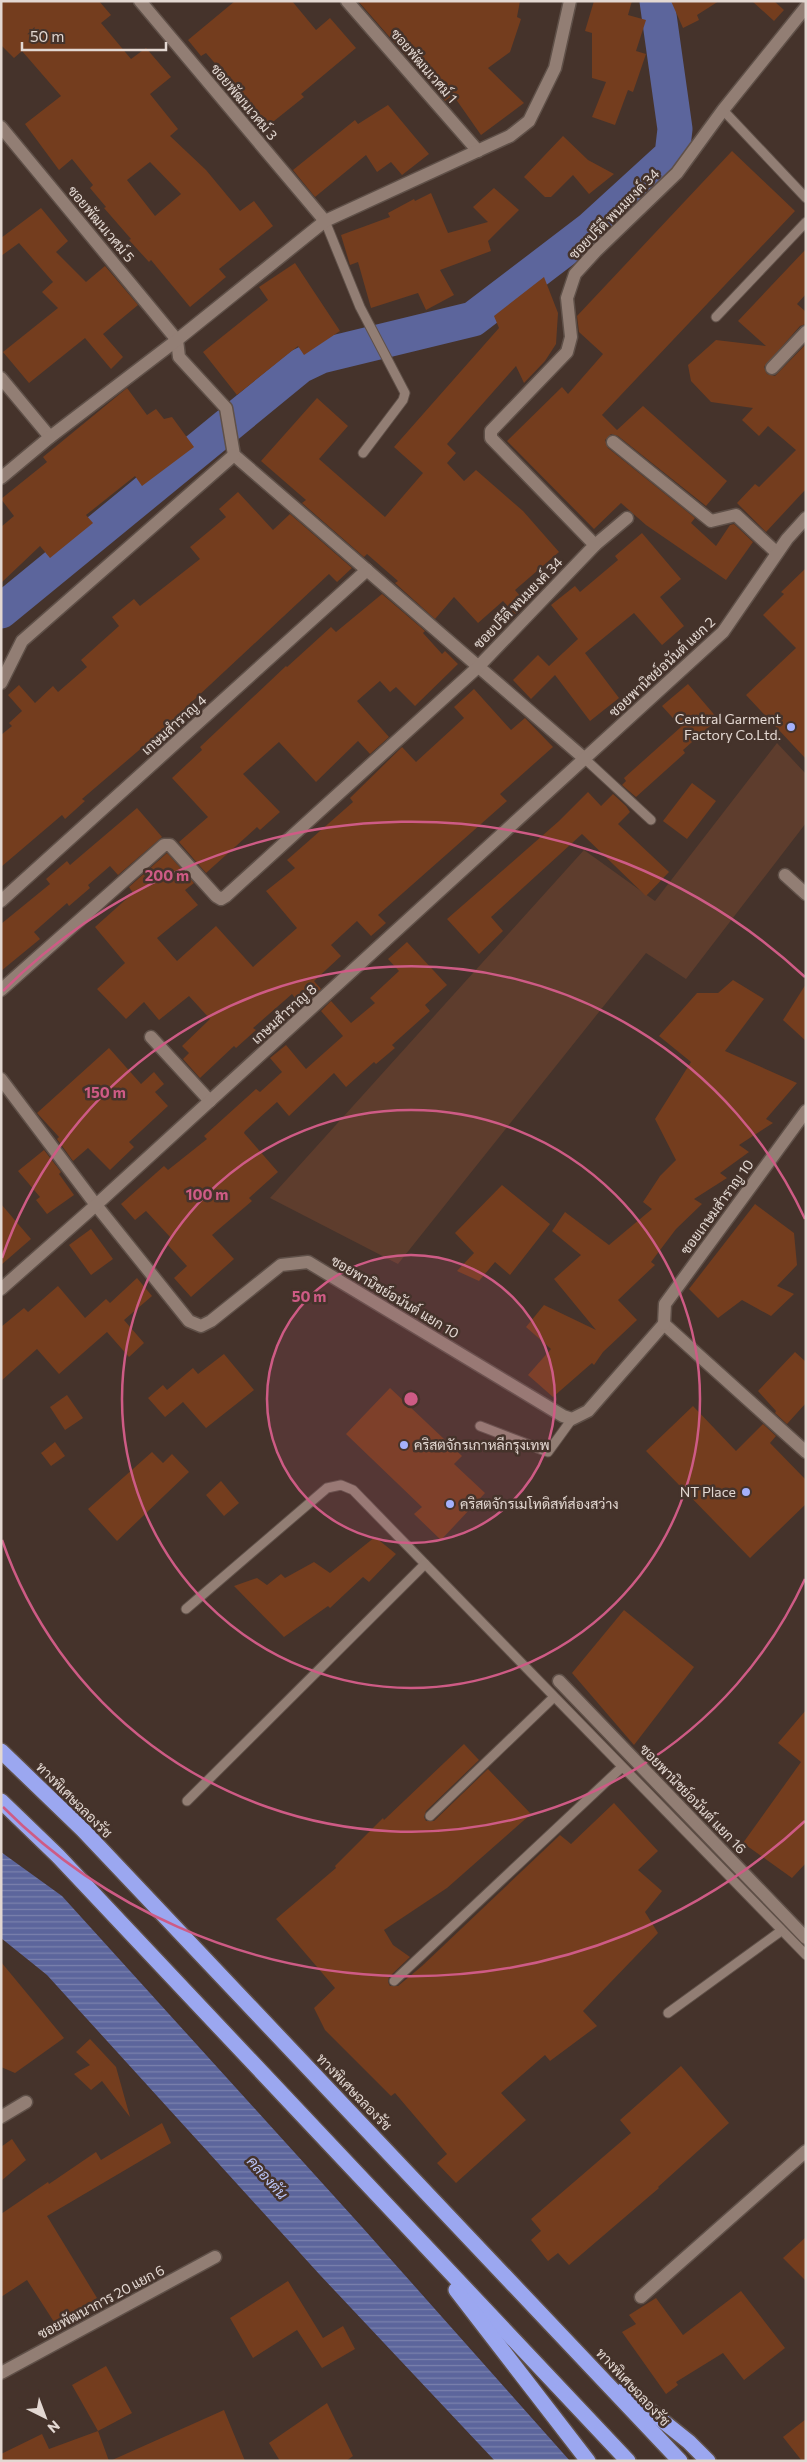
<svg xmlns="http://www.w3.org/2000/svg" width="807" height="2462" font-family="Commissioner,Sarabun,sans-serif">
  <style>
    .green { fill: #5e3d2d }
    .water { fill: url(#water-rules) }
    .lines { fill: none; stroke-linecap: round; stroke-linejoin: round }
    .river { stroke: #5c659c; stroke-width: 35 }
    .building { fill: #743d1e; fill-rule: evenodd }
    .lane-casing { stroke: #5f5048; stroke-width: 11 }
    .street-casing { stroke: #5f5048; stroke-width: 15 }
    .highway-casing { stroke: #5f5048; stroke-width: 18 }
    .lane { stroke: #927e74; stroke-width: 9 }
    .street { stroke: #927e74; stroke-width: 12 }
    .highway { stroke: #9ba7f0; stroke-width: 15 }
    .ring { fill: none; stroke: #ce5b85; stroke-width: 2.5 }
    .poi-dot { fill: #a4b1fc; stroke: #45332b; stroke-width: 2 }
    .labels { text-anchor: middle; stroke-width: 5; stroke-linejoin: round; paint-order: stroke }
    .street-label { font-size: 14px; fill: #e3d8d2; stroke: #45332b }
    .poi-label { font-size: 14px; fill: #e3d8d2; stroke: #45332b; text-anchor: end }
    .water-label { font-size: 15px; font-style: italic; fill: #b9c3f5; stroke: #45332b }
    .centre { fill: #ce5b85; stroke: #45332b; stroke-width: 2.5 }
    .ring-label { font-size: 15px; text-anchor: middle; font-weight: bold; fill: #ce5b85; stroke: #45332b; stroke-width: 5; stroke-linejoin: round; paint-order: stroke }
  </style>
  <defs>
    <pattern id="water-rules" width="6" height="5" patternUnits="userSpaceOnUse" patternTransform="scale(1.25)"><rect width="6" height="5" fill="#5c659c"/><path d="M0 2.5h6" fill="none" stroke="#7b81ad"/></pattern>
  </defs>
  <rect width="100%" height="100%" fill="#45332b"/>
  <polygon class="green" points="777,743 806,774 806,823 686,979 646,953 398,1264 270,1198 584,850 655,901"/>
  <polygon class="water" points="1,1852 62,1896 362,2227 570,2461 495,2461 320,2275 47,1975 1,1938"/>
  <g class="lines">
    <polyline class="river" points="1,611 300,366 321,356 473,319 591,229 672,155 675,129 657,1"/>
  </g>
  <g class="building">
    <path d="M1 1H99L111 15 101 23 131 59 146 48 171 77 150 94 178 129 170 136 206 170 240 211 254 201 273 226 219 269 226 277 190 307 151 260 149 262 129 240 131 239 104 208 106 207 90 188 93 185 72 159 59 170 25 124 61 96 22 51 14 58 1 45ZM150 162 181 194 155 216 127 180Z"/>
    <polygon points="235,1 292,1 316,30 330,18 356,48 301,94 304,97 269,125 206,53 201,56 188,40"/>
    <polygon points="358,1 520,1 517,17 521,19 510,52 488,68 524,103 481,135 453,95 445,101 409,57 408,58"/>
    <polygon points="594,1 632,1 628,15 646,20 636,51 646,54 633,92 628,90 615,125 592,117 606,82 592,78 592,33 585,31"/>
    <polygon points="671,1 719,1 697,15 699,20 683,28"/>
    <polygon points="752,1 774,1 784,10 774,21"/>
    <polygon points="388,105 429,154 402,175 391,162 377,172 366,155 315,197 293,170 355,120 358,124"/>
    <polygon points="563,136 588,160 614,174 589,194 573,175 551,197 545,197 524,177"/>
    <polygon points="732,151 795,211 602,415 617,430 643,406 727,481 706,506 618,436 611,434 605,440 608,448 695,518 691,523 716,546 730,525 734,524 753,542 726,580 646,525 621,503 594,529 507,441 562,387 568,394 603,354 579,332 577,316"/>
    <polygon points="494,188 519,210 488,241 491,251 440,270 454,295 426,310 418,293 371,308 358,262 350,265 341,235 390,217 388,213 414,199 415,201 431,193 448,233 488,222 473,207"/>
    <polygon points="41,208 68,241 56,252 86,282 105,266 138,305 103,334 123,357 111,369 85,338 29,383 3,352 58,308 42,292 53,282 19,243 1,256 1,238"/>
    <polygon points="806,249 806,294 797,304 806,312 806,324 800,326 764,367 767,374 775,376 806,344 806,489 766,532 737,503 755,484 759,487 796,450 768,426 759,436 742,420 753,408 711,402 691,381 688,365 716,340 766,346 738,321"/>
    <polygon points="295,263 340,331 304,355 298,346 237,395 203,352 268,300 259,287"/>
    <polygon points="544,277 558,313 556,344 545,361 524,383 516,366 447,444 456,453 447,463 464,481 476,470 523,511 559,552 515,590 527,604 515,614 503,601 478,623 454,597 435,619 395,583 398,581 367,554 364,557 302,503 306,500 261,461 317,398 348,426 319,459 385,517 423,473 394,447 499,328 494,316"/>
    <polygon points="127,388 147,415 156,409 164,419 172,417 194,447 142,486 135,476 86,515 93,523 77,536 50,558 40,546 1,583 1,527 14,516 1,499 47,462 43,457"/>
    <polygon points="238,492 273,530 290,514 352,568 337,582 329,574 151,740 82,799 85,801 65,819 62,815 1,867 1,735 12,726 9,723 22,711 8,695 19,685 35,703 53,686 58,692 87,667 81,660 119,626 112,617 134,599 140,606 200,559 190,547 226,517 219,509"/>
    <polygon points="642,533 681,579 660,597 684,626 662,645 634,613 585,653 619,698 590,721 555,675 531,699 513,680 538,655 549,666 578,639 551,605 575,586 580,592 618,560 615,556"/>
    <polygon points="806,568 806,759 746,695 796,648 763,615 784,594 781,592"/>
    <polygon points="382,594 425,631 423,633 442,654 445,651 458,664 415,706 396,687 390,692 380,681 357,701 389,737 370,754 358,741 316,782 279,742 243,774 280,812 260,830 257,827 206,873 179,842 208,817 172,778 202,750 200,747 286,666 287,667 331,627 336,632"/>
    <polygon points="688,684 718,719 683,750 685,753 636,797 622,785 626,781 624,778 681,727 662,706"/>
    <polygon points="474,689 511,730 525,718 553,747 500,794 507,801 378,915 386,923 371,936 357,921 331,945 341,956 314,981 321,989 310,998 303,991 295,998 292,994 253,1028 256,1030 236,1048 234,1046 200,1078 183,1059 189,1053 182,1046 210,1019 189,996 159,1020 144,1002 126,1019 97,989 125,963 95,927 133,893 129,887 167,853 194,883 185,890 198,905 157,938 177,961 216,926 253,967 297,928 266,891 295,868 287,860 353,802 350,798 402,747 416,762 464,718 454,707"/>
    <polygon points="692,783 716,801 687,839 663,821"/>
    <polygon points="588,792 601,806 613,794 626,806 630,812 618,824 669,872 646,896 582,834 491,917 503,931 479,954 447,919 559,821"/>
    <polygon points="137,808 162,837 118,875 110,866 88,885 90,888 69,906 67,903 34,932 40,939 1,971 1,924 50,884 46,879 67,861 70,865"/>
    <polygon points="407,942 447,985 425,1005 430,1011 392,1045 395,1048 376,1064 374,1062 346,1087 334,1073 289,1116 277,1102 245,1131 244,1133 278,1172 249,1198 252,1201 212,1235 234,1259 191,1297 174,1278 187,1266 166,1243 171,1238 146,1211 135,1220 121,1204 164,1166 168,1170 207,1139 204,1136 256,1089 260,1092 282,1072 270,1058 286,1045 306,1069 343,1036 321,1011 331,1001 351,1023 375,1003 370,998 399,971 388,959"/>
    <polygon points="733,980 764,999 725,1051 797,1083 766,1119 773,1123 739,1145 749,1152 720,1173 727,1178 694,1199 702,1204 676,1229 651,1262 655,1265 618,1300 637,1320 603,1352 594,1365 592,1363 553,1397 528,1375 551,1349 526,1327 544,1305 596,1330 554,1279 581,1255 552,1231 565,1212 609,1245 652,1209 643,1202 660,1176 676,1160 655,1119 691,1062 659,1036 697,993 718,993"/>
    <polygon points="806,984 806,1041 783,1020"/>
    <polygon points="109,1048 141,1084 154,1072 164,1084 155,1092 168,1106 129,1142 134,1147 110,1170 88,1148 73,1161 57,1139 59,1137 37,1113"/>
    <polygon points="44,1150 61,1172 59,1174 74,1195 47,1214 36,1200 40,1197 18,1171"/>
    <polygon points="502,1185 550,1224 510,1275 495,1262 479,1281 457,1271 474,1253 455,1233"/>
    <polygon points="1,1204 31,1239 1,1265"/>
    <polygon points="755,1204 794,1233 797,1265 777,1286 794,1294 771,1316 742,1300 718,1318 689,1289"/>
    <polygon points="91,1229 113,1259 91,1275 69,1245"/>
    <polygon points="137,1278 152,1296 124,1320 144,1343 129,1357 107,1332 59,1374 37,1349 1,1381 1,1327 24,1308 28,1312 58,1286 85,1318 106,1299 110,1303"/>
    <polygon points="795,1352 806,1362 806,1403 787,1424 775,1413 776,1411 758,1391"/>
    <polygon points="224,1354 254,1390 206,1428 183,1402 165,1417 148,1398 163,1385 167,1390 193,1368 198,1374"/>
    <polygon points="390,1388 462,1456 454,1464 485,1493 441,1540 414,1514 422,1507 346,1434"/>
    <polygon points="67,1395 83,1418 65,1430 50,1407"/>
    <polygon points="693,1406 736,1451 763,1424 776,1436 770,1443 806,1480 806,1504 750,1558 646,1451"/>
    <polygon points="55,1442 65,1456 51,1466 41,1453"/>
    <polygon points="152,1452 163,1463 172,1454 189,1472 117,1541 88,1509"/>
    <polygon points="221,1481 239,1503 224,1516 206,1495"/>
    <polygon points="375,1537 396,1554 369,1582 363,1577 330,1608 328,1606 284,1637 234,1586 257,1578 267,1585 281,1574 285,1578 314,1562 330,1573"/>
    <polygon points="624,1610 694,1667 634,1745 572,1673"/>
    <polygon points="806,1710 806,1863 792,1878 743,1843 801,1762 778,1743"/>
    <polygon points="464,1744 479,1760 426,1811 424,1817 426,1821 434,1821 488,1769 531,1814 447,1888 384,1930 393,1945 410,1957 389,1977 388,1982 390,1986 398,1986 422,1966 560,1835 571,1844 614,1803 658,1851 638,1870 662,1891 645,1912 658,1933 583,2011 597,2026 550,2061 545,2055 501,2093 526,2120 456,2183 437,2163 447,2154 395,2093 391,2096 325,2030 314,2008 335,1988 276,1919 336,1868 335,1866 383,1818 384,1820"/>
    <polygon points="1,1962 64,2038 15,2073 1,2067"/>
    <polygon points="90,2039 116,2067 130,2117 102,2081 91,2090 74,2074 90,2065 76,2052"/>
    <polygon points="681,2066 729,2123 658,2187 659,2188 569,2265 558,2253 548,2261 531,2240 541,2231 531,2219 631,2133 620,2120"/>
    <polygon points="162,2123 171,2143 47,2216 97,2298 56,2325 27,2280 1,2297 1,2214 48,2182 49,2184 96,2152 101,2160"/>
    <polygon points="12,2139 26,2160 1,2181 1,2147"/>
    <polygon points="806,2237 806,2281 783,2258"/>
    <polygon points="288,2281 323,2338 343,2326 355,2349 322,2368 297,2330 253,2358 230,2318"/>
    <polygon points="741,2291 785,2348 744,2380 723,2353 676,2382 678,2385 666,2394 622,2332 636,2324 629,2315 656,2298 683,2335"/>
    <polygon points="106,2366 132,2413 98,2431 72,2385"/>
    <polygon points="327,2403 353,2456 346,2461 280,2461 269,2443"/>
    <polygon points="224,2410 245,2461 110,2461 157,2440"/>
    <polygon points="806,2419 806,2461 802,2461 783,2437"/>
    <polygon points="98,2431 109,2461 1,2461 1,2454 42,2434 49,2449"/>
  </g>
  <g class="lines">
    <defs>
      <g id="lane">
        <polyline points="723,110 806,198"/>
        <polyline points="325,221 360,307 405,393 403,400 363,453"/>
        <polyline points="716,317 806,222"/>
        <polyline points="585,759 651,820"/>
        <polyline points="480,1426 548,1452 572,1419"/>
        <polyline points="186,1609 327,1488 341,1485 353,1490 806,1955"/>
        <polyline points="187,1801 425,1564"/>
        <polyline points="430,1816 554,1697"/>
        <polyline points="394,1981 622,1767"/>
        <polyline points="668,2013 781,1931"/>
      </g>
      <g id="street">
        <polyline points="140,1 325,221"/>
        <polyline points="347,1 478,151"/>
        <polyline points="1,127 177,340 179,357 226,408 234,455 585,759"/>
        <polyline points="772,368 806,332"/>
        <polyline points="1,378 50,437"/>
        <polyline points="613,442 711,521 736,515 777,553"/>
        <polyline points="1,478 50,437 177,340 325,221 510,136 529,121 555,68 570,1"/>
        <polyline points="595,545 627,518"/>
        <polyline points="1,683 22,641 234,455"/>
        <polyline points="785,875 806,894"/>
        <polyline points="1,901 367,570"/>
        <polyline points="1,990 164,845 170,845 216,896 221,899 226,896 478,667 595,545 491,438 491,431 567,352 571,337 567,298 575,274 596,251 677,173 723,110 806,7"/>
        <polyline points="151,1037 210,1101"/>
        <polyline points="1,1079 96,1205 189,1321 201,1326 211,1321 281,1265 308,1262 563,1416 572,1419 588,1411 664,1324 806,1452"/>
        <polyline points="1,1289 96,1205 723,632 787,539 806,518"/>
        <polyline points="664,1324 665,1304 806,1111"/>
        <polyline points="559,1681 806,1938"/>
        <polyline points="1,2117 26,2102"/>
        <polyline points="641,2297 806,2151"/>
        <polyline points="1,2373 215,2257"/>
      </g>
      <g id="highway">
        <polyline points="1,1751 83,1830 680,2461"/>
        <polyline points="1,1801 58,1856 628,2461"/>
        <polyline points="456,2290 588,2461"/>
        <polyline points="624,2390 689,2442 708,2461"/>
      </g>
    </defs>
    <use href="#lane" class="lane-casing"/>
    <use href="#street" class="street-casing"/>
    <use href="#highway" class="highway-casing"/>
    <use href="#lane" class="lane"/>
    <use href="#street" class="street"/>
    <use href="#highway" class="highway"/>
  </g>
  <circle cx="411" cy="1399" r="144" fill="#ce5b85" fill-opacity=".12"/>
  <g class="ring">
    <circle cx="411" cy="1399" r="144"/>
    <circle cx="411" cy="1399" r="289"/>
    <path d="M805 1579A433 433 0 0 1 2 1540M2 1258A433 433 0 0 1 805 1219"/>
    <path d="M805 1821A577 577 0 0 1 3 1807M3 991A577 577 0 0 1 805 977"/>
  </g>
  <g class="poi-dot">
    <circle cx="791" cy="727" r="5"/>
    <circle cx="404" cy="1445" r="5"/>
    <circle cx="746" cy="1492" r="5"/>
    <circle cx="450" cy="1504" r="5"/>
  </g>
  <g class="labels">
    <g class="street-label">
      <text transform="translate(424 66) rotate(49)" y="5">ซอยพัฒนเวศม์ 1</text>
      <text transform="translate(244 102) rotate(50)" y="5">ซอยพัฒนเวศม์ 3</text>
      <text transform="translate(614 214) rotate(-45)" y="5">ซอยปรีดี พนมยงค์ 34</text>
      <text transform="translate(101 224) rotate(50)" y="5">ซอยพัฒนเวศม์ 5</text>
      <text transform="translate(518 603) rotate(-46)" y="5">ซอยปรีดี พนมยงค์ 34</text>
      <text transform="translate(662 667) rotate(-43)" y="5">ซอยพานิชย์อนันต์ แยก 2</text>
      <text transform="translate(174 725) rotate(-42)" y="5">เกษมสำราญ 4</text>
      <text transform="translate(284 1014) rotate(-42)" y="5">เกษมสำราญ 8</text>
      <text transform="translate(717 1207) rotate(-54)" y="5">ซอยเกษมสำราญ 10</text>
      <text transform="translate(395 1297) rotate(31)" y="5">ซอยพานิชย์อนันต์ แยก 10</text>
      <text transform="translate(693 1799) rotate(46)" y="5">ซอยพานิชย์อนันต์ แยก 16</text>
      <text transform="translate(74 1800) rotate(45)" y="5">ทางพิเศษฉลองรัช</text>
      <text transform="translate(354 2092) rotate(46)" y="5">ทางพิเศษฉลองรัช</text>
      <text transform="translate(101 2302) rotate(-28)" y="5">ซอยพัฒนาการ 20 แยก 6</text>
      <text transform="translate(633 2387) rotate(47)" y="5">ทางพิเศษฉลองรัช</text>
    </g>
    <g class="poi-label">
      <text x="781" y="724">Central Garment<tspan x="781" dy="16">Factory Co.Ltd.</tspan></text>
      <text x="414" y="1450" text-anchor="start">คริสตจักรเกาหลีกรุงเทพ</text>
      <text x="736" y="1497">NT Place</text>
      <text x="460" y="1509" text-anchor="start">คริสตจักรเมโทดิสท์ส่องสว่าง</text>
    </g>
    <g class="water-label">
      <text transform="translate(267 2178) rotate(48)" y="5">คลองตัน</text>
    </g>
  </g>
  <circle cx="411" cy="1399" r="8" class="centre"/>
  <g class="ring-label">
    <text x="167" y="881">200 m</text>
    <text x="105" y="1098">150 m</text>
    <text x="207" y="1200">100 m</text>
    <text x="309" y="1302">50 m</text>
  </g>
  <rect width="807" height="2462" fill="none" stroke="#e3d8d2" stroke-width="5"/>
  <g transform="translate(45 2417) rotate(138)" stroke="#45332b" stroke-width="4" paint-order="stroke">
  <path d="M0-4L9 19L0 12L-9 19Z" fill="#e3d8d2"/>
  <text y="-8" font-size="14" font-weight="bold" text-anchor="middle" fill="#e3d8d2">N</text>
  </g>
  <path d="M22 42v8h144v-8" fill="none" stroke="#e3d8d2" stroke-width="2.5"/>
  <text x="30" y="42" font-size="15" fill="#e3d8d2" stroke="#45332b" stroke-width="4" paint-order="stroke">50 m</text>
</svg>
